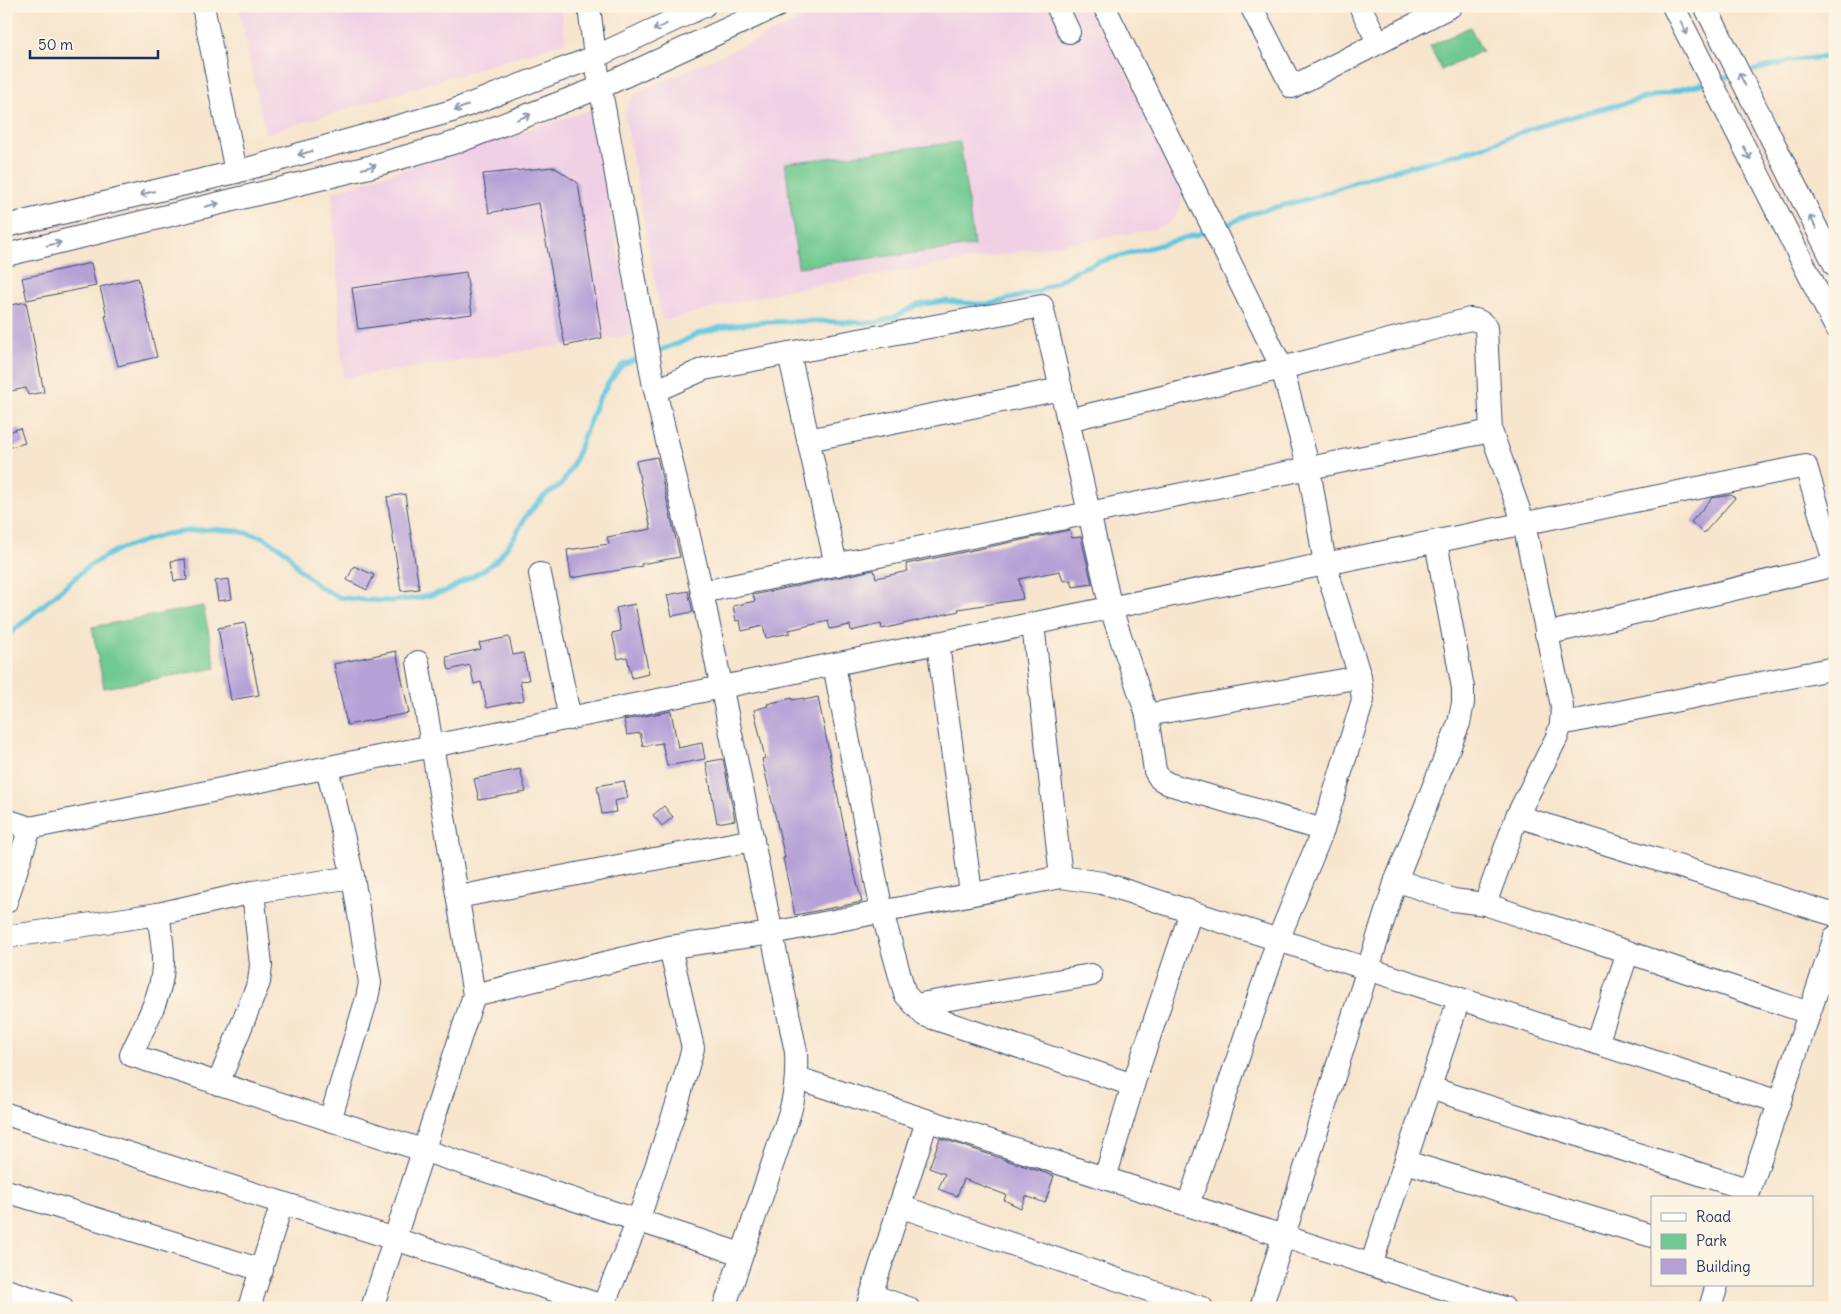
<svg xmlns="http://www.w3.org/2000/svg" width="1841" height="1314" font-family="Delius,sans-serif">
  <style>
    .built { fill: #f0d0e5 }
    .green { fill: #6fc990; stroke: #457c77 }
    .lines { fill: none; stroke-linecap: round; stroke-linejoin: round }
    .stream { stroke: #61c6df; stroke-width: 5 }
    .building { fill: #b6a1d7 }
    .minor-casing { stroke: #3c4a6f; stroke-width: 24 }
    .minor { stroke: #fff; stroke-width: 22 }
    .oneway { stroke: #8d97ae }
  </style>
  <rect width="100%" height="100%" fill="#fcf5e5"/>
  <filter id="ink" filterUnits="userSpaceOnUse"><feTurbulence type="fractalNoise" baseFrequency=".02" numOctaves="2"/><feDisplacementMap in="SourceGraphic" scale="10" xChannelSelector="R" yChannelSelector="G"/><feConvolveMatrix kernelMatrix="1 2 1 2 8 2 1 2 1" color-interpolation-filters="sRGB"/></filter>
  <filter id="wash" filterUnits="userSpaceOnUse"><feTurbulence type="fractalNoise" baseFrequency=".0096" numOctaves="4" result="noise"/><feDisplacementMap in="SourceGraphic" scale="20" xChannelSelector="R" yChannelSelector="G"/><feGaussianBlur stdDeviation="1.12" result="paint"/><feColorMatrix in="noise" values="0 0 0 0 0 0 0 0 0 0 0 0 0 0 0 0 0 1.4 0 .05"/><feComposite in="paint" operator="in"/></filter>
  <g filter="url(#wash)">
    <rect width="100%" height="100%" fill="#f7e5cd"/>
    <g class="built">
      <polygon points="239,6 560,6 566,42 265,134"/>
      <polygon points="831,6 1092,6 1181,184 1182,198 1177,215 1169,223 1155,229 787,290 662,321 625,117 629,102 636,94 648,88"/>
      <polygon points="593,109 632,335 343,378 332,192"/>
    </g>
    <g class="green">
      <polygon points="1470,27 1482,51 1441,70 1430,46"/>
      <polygon points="960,142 974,246 798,267 785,163"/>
      <polygon points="203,606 216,668 104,688 92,627"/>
    </g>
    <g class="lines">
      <g class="stream">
        <polyline points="1744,73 1794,60 1835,56"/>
        <polyline points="1715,80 1734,75"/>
        <polyline points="1220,228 1250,214 1311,198 1373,176 1476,149 1533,128 1589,112 1705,83"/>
        <polyline points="653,353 684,341 697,334 726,326 766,322 816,321 875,323 897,316 916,305 945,301 987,305 1036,292 1059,281 1077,270 1098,262 1210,231"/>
        <polyline points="6,637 90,565 115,551 144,541 167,534 189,531 212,529 237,531 263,537 287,552 298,568 318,586 338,597 364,600 391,601 419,598 446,591 485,569 498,559 515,536 525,517 544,496 562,484 574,462 597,402 609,382 622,365 643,357"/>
      </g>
    </g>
    <g id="blocks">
      <g class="building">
        <polygon points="554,167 578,183 602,338 565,346 539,203 489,213 483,174"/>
        <polygon points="91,263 96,286 27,300 22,278"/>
        <polygon points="466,272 472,314 358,329 352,288"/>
        <polygon points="138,278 157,357 118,366 105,316 107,316 100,287"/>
        <polygon points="26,302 44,392 28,395 26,388 6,392 6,306"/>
        <polygon points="20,428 25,443 11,447 6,433"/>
        <polygon points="657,457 680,557 641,564 642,566 614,571 571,578 567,550 609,544 607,537 651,529 636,461"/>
        <polygon points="405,494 419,589 401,591 387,497"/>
        <polygon points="1731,495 1735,498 1704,533 1691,522 1712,498"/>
        <polygon points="1070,530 1072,538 1081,537 1092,584 1073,587 1071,580 1063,581 1060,571 1019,579 1023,599 958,609 959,611 882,629 881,624 851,631 850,625 830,629 828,621 789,630 790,633 766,638 763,626 742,631 740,620 736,621 733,606 755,601 753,595 874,570 876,578 908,571 906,564"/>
        <polygon points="185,559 187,580 174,581 171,561"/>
        <polygon points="354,566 374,575 367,590 347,580"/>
        <polygon points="229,579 232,599 218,601 215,581"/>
        <polygon points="688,591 693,612 672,616 667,595"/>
        <polygon points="635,604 649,674 632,678 627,657 618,659 612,633 621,631 616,608"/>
        <polygon points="245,623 259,695 231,700 218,628"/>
        <polygon points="509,637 513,655 523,653 529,680 520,681 524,700 487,708 481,682 474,684 470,665 449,670 446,657 481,649 479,643"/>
        <polygon points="396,651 409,713 347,725 334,664"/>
        <polygon points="818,697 849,852 862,902 795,915 783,858 785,858 762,759 765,758 754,710 768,706 767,704 792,698 792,700 804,698 804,700"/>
        <polygon points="671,711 678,748 702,743 705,759 667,766 662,743 643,746 640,733 627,735 624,720"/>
        <polygon points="723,759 735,820 717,823 706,762"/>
        <polygon points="520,769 526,792 479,800 474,779"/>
        <polygon points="624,781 628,798 614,801 616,812 602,814 597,786"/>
        <polygon points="664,806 673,817 662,826 653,815"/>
        <polygon points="940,1138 1054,1176 1045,1203 1026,1196 1021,1208 1004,1200 1006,1195 964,1179 957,1196 938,1189 945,1174 929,1168"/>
      </g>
    </g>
  </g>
  <g filter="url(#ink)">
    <use href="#blocks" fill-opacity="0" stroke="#3c4a6f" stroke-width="1"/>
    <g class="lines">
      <defs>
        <g id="minor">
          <polyline points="203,6 236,172"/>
          <path d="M589 6 595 57 653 381 702 592 796 1052C797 1073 796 1091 790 1112L724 1308"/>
          <polyline points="1057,6 1069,32"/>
          <polyline points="1104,6 1282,368 1309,469 1325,564 1360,677 1363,700 1323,830 1278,940 1188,1205"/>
          <polyline points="1251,6 1292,87 1451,6"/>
          <polyline points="1360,6 1378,42"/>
          <polyline points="1673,6 1835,326"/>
          <polyline points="1705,6 1835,265"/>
          <polyline points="6,226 236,172 452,111 595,57 704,6"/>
          <polyline points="6,255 369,167 460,141 601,87 777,6"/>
          <polyline points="789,353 836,565"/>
          <polyline points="657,390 704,369 1042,306 1111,609 1147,715 1155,771 1160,779 1169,784 1323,830"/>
          <path d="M1068 420 1282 368 1470 319C1477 320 1482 321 1486 328L1491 431 1524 524 1562 706 1561 724 1557 737 1517 816 1485 904"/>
          <polyline points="808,440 1061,389"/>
          <polyline points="540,574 570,719"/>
          <polyline points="702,592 1491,431"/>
          <polyline points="1033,624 1061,877"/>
          <polyline points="1546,634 1835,565"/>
          <polyline points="938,644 971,893"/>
          <polyline points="834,665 882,912 905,994 924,1015 1133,1085"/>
          <polyline points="1147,715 1360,677"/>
          <polyline points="1561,724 1835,668"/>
          <polyline points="327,768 353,877 370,983 367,998 330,1120"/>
          <polyline points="1517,816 1835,915"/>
          <polyline points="6,820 30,828 1806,466 1835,565"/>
          <polyline points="1396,880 1453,900 1485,904 1809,1013"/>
          <polyline points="458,897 753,840"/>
          <polyline points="6,902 30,828"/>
          <path d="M158 914C161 934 165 955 162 976 158 1003 142 1030 131 1055L741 1254"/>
          <polyline points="6,937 158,914 253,892 353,877"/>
          <polyline points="474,995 670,947 772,933 1061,877 1102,883 1779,1102"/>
          <polyline points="915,1005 1091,975"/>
          <polyline points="1597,1043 1628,952"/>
          <polyline points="797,1078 1504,1308"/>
          <polyline points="218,1084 259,982 261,965 253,892"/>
          <polyline points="1430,1088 1750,1190"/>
          <polyline points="6,1114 603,1306"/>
          <polyline points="1406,1162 1652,1236"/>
          <polyline points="1105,1178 1133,1085 1191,912"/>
          <polyline points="6,1191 262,1270"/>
          <polyline points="1747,1198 1835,937"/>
          <polyline points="899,1206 1202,1308"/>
          <polyline points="1371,1265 1459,999"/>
          <polyline points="6,1290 62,1308"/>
          <polyline points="871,1295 908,1308"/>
          <polyline points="249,1308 282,1203"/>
          <polyline points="372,1308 474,995 418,662"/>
          <polyline points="602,1308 638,1221 678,1101 693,1048 670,947"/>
          <polyline points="867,1308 927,1121"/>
          <polyline points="1261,1308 1396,880 1459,723 1463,703 1463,688 1436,542"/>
          <polyline points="1710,1308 1717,1285"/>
        </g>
      </defs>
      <use href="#minor" class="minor-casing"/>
      <use href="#minor" class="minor"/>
    </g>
    <defs><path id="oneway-shaft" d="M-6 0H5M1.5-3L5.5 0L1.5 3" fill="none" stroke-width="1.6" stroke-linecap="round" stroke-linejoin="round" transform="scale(1.25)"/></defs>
    <g class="oneway">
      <use href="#oneway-shaft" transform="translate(660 27) rotate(155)"/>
      <use href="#oneway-shaft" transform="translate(1684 28) rotate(63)"/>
      <use href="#oneway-shaft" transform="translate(1742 79) rotate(-116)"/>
      <use href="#oneway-shaft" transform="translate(461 108) rotate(159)"/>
      <use href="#oneway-shaft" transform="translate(524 117) rotate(-21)"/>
      <use href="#oneway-shaft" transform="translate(305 153) rotate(164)"/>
      <use href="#oneway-shaft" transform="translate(1747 153) rotate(63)"/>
      <use href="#oneway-shaft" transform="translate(369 167) rotate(-15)"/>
      <use href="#oneway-shaft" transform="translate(147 193) rotate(167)"/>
      <use href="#oneway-shaft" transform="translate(212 205) rotate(-14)"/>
      <use href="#oneway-shaft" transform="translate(1813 222) rotate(-117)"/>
      <use href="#oneway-shaft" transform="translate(54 244) rotate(-14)"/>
    </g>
  </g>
  <rect width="1841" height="1314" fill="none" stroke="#fcf5e5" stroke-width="25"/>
  <rect x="1651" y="1196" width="162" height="90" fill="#fcf5e5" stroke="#a2a6af"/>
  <rect x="1661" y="1213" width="25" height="8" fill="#ffffff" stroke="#a2a6af"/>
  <text x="1696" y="1222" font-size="15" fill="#1b2f5e">Road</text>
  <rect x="1661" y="1234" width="25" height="15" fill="#6fc990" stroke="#a2a6af"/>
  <text x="1696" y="1246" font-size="15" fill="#1b2f5e">Park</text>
  <rect x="1661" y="1259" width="25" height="15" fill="#b6a1d7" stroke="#a2a6af"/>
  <text x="1696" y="1272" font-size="15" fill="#1b2f5e">Building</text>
  <path d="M30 50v8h128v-8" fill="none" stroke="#1b2f5e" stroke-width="2.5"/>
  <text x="38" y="50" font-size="15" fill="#1b2f5e" stroke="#fcf5e5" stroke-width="4" paint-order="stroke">50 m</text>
</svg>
